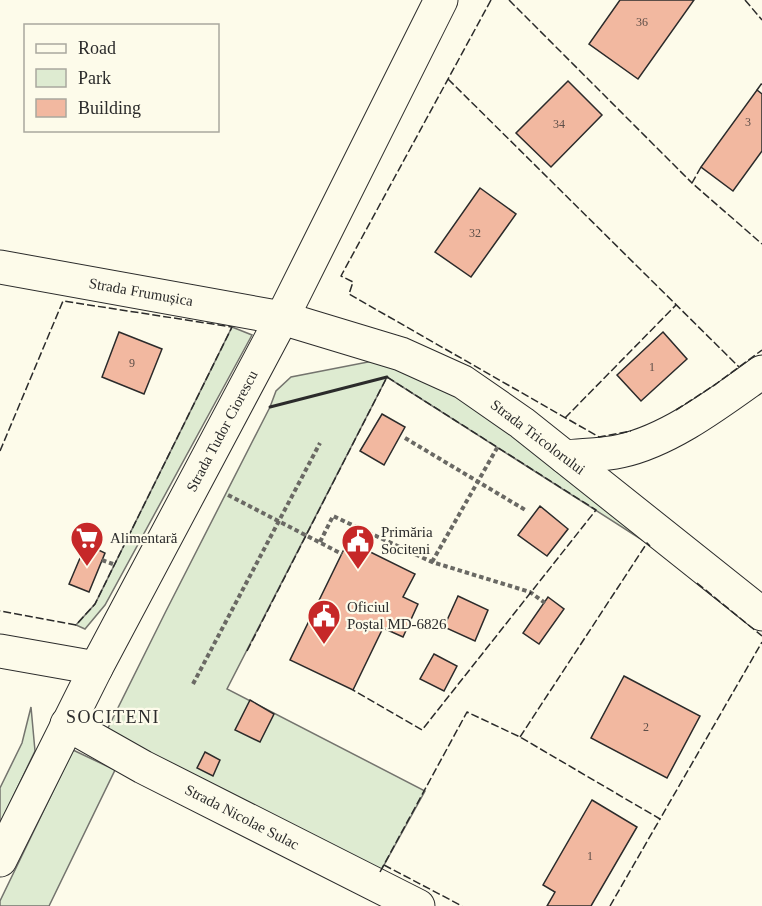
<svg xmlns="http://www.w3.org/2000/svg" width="762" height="906" font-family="Georgia,serif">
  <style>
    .green { fill: #deebd1; stroke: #74746e; stroke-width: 1.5 }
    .building { fill: #f2b8a0; stroke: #2b2b2b; stroke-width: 1.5 }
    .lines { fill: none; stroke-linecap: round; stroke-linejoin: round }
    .minor-casing { stroke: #2b2b2b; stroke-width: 35 }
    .path { stroke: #6a6964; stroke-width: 4; stroke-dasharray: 4.5 3; stroke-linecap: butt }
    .minor { stroke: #fdfbea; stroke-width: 33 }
    .fence { stroke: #2b2b2b; stroke-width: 1.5; stroke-dasharray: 8 3; stroke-linecap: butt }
    .wall { stroke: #2b2b2b; stroke-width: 3 }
    .labels { text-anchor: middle; stroke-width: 4.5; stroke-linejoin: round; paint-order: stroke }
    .number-label { font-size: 12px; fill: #5d4e48 }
    .street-label { font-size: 15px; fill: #2b2b2b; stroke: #fdfbea }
    .poi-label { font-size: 15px; fill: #2b2b2b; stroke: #fdfbea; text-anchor: start }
    .quarter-label { font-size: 18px; letter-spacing: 1.5px; fill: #2b2b2b; stroke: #fdfbea }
  </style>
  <rect width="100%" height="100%" fill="#fdfbea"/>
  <g class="green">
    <polygon points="232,327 252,335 105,605 85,629 76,625 95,604"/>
    <polygon points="373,361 457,389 647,543 387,377 227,689 425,791 379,874 105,734 166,611 270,407 276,391 291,377"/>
    <polygon points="31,707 35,751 0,824 0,788 22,743"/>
    <polygon points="73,750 115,770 49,906 0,906 0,901"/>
  </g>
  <g class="building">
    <polygon points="620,0 694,0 638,79 589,44"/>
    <polygon points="568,81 602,115 551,167 516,133"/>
    <polygon points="757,90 762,94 762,151 733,191 701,167"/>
    <polygon points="480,188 516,214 471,277 435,252"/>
    <polygon points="119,332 162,349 144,394 102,377"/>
    <polygon points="663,332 687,359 641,401 617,375"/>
    <polygon points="382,414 405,427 384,465 360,451"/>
    <polygon points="540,506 568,529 547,556 518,535"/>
    <polygon points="348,541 415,574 403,597 418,604 403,637 383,628 353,690 290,660"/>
    <polygon points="86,544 105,553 89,592 69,584"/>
    <polygon points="458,596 488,610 475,641 444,627"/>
    <polygon points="548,597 564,609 539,644 523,633"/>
    <polygon points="434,654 457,666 444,691 420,679"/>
    <polygon points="624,676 700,716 667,778 591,738"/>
    <polygon points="250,700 274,714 260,742 235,730"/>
    <polygon points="205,752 220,760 213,776 197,768"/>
    <polygon points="592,800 637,827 591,906 547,906 555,892 543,885"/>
  </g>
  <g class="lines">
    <defs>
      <g id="minor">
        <polyline points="0,267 282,318 401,354 463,382 522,423 762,614"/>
        <path d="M565 457C583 455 603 455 621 451 671 440 721 401 762 372"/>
        <polyline points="0,651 96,668"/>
        <polyline points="67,724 143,767 418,906"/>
        <polyline points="0,860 96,668 282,318 441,0"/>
      </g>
    </defs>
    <use href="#minor" class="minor-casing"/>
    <g class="path">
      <polyline points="405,438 527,511"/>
      <polyline points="228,495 342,554"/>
      <polyline points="320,542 333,516 432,562 530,592 545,603"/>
      <polyline points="102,560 113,564"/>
      <polyline points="432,562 497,448"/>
      <polyline points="193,684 320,443"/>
    </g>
    <use href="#minor" class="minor"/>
    <g class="fence">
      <polyline points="491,0 341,276 353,282 349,294 599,437 631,431"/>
      <polyline points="509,0 692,183"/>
      <polyline points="745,0 762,20"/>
      <polyline points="448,79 739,367"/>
      <polyline points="757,90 762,83"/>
      <polyline points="701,167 692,183 762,244"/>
      <polyline points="676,410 716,384 762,350"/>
      <polyline points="565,418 676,305"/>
      <polyline points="0,451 63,301 232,327 95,604 76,625 0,611"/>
      <polyline points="697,583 762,636"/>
      <polyline points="247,651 387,377 596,510 422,730 353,690"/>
      <polyline points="520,737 647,543 650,546"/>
      <polyline points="384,865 462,906"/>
      <polyline points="380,872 467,712 520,737 660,819 762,642"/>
      <polyline points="610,906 660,819"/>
    </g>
    <polyline class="wall" points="270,407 387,377"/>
  </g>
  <defs>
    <symbol id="supermarket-pin" viewBox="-11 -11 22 30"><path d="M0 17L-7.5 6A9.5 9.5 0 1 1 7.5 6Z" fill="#c62828" stroke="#fdfbea"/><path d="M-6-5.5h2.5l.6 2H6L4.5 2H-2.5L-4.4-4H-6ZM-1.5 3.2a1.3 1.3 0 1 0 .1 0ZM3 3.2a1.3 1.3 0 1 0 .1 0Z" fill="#fff"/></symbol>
    <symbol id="civic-pin" viewBox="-11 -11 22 30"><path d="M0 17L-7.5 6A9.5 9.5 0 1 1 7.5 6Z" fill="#c62828" stroke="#fdfbea"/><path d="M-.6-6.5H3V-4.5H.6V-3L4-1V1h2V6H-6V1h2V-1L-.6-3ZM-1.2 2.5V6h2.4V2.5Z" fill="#fff"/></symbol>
  </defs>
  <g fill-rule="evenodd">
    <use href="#supermarket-pin" x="68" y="519" width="38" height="52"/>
    <use href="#civic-pin" x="339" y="522" width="38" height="52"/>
    <use href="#civic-pin" x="305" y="597" width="38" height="52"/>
  </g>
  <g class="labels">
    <g class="number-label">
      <text x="642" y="26">36</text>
      <text x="748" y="126">3</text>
      <text x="559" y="128">34</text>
      <text x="475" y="237">32</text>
      <text x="132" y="367">9</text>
      <text x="652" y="371">1</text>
      <text x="646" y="731">2</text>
      <text x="590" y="860">1</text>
    </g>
    <g class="street-label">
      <text transform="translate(141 292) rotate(10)" y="5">Strada Frumușica</text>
      <text transform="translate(222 431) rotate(-62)" y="5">Strada Tudor Ciorescu</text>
      <text transform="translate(538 437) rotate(37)" y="5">Strada Tricolorului</text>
      <text transform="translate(242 817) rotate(27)" y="5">Strada Nicolae Sulac</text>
    </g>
    <g class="poi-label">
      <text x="381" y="537">Primăria<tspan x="381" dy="17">Sociteni</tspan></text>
      <text x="110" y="543">Alimentară</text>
      <text x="347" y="612">Oficiul<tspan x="347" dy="17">Poștal MD-6826</tspan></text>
    </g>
    <g class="quarter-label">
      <text x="113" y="723">SOCITENI</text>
    </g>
  </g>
  <rect x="24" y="24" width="195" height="108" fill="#fdfbea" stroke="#a9a89e" stroke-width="1.5"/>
  <rect x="36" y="44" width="30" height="9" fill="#fdfbea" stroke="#a9a89e" stroke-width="1.5"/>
  <text x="78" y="54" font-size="18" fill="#2b2b2b">Road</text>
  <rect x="36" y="69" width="30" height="18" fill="#deebd1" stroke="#a9a89e" stroke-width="1.5"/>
  <text x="78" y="84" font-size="18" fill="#2b2b2b">Park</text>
  <rect x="36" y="99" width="30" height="18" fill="#f2b8a0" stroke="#a9a89e" stroke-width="1.5"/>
  <text x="78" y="114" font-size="18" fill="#2b2b2b">Building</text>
</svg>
